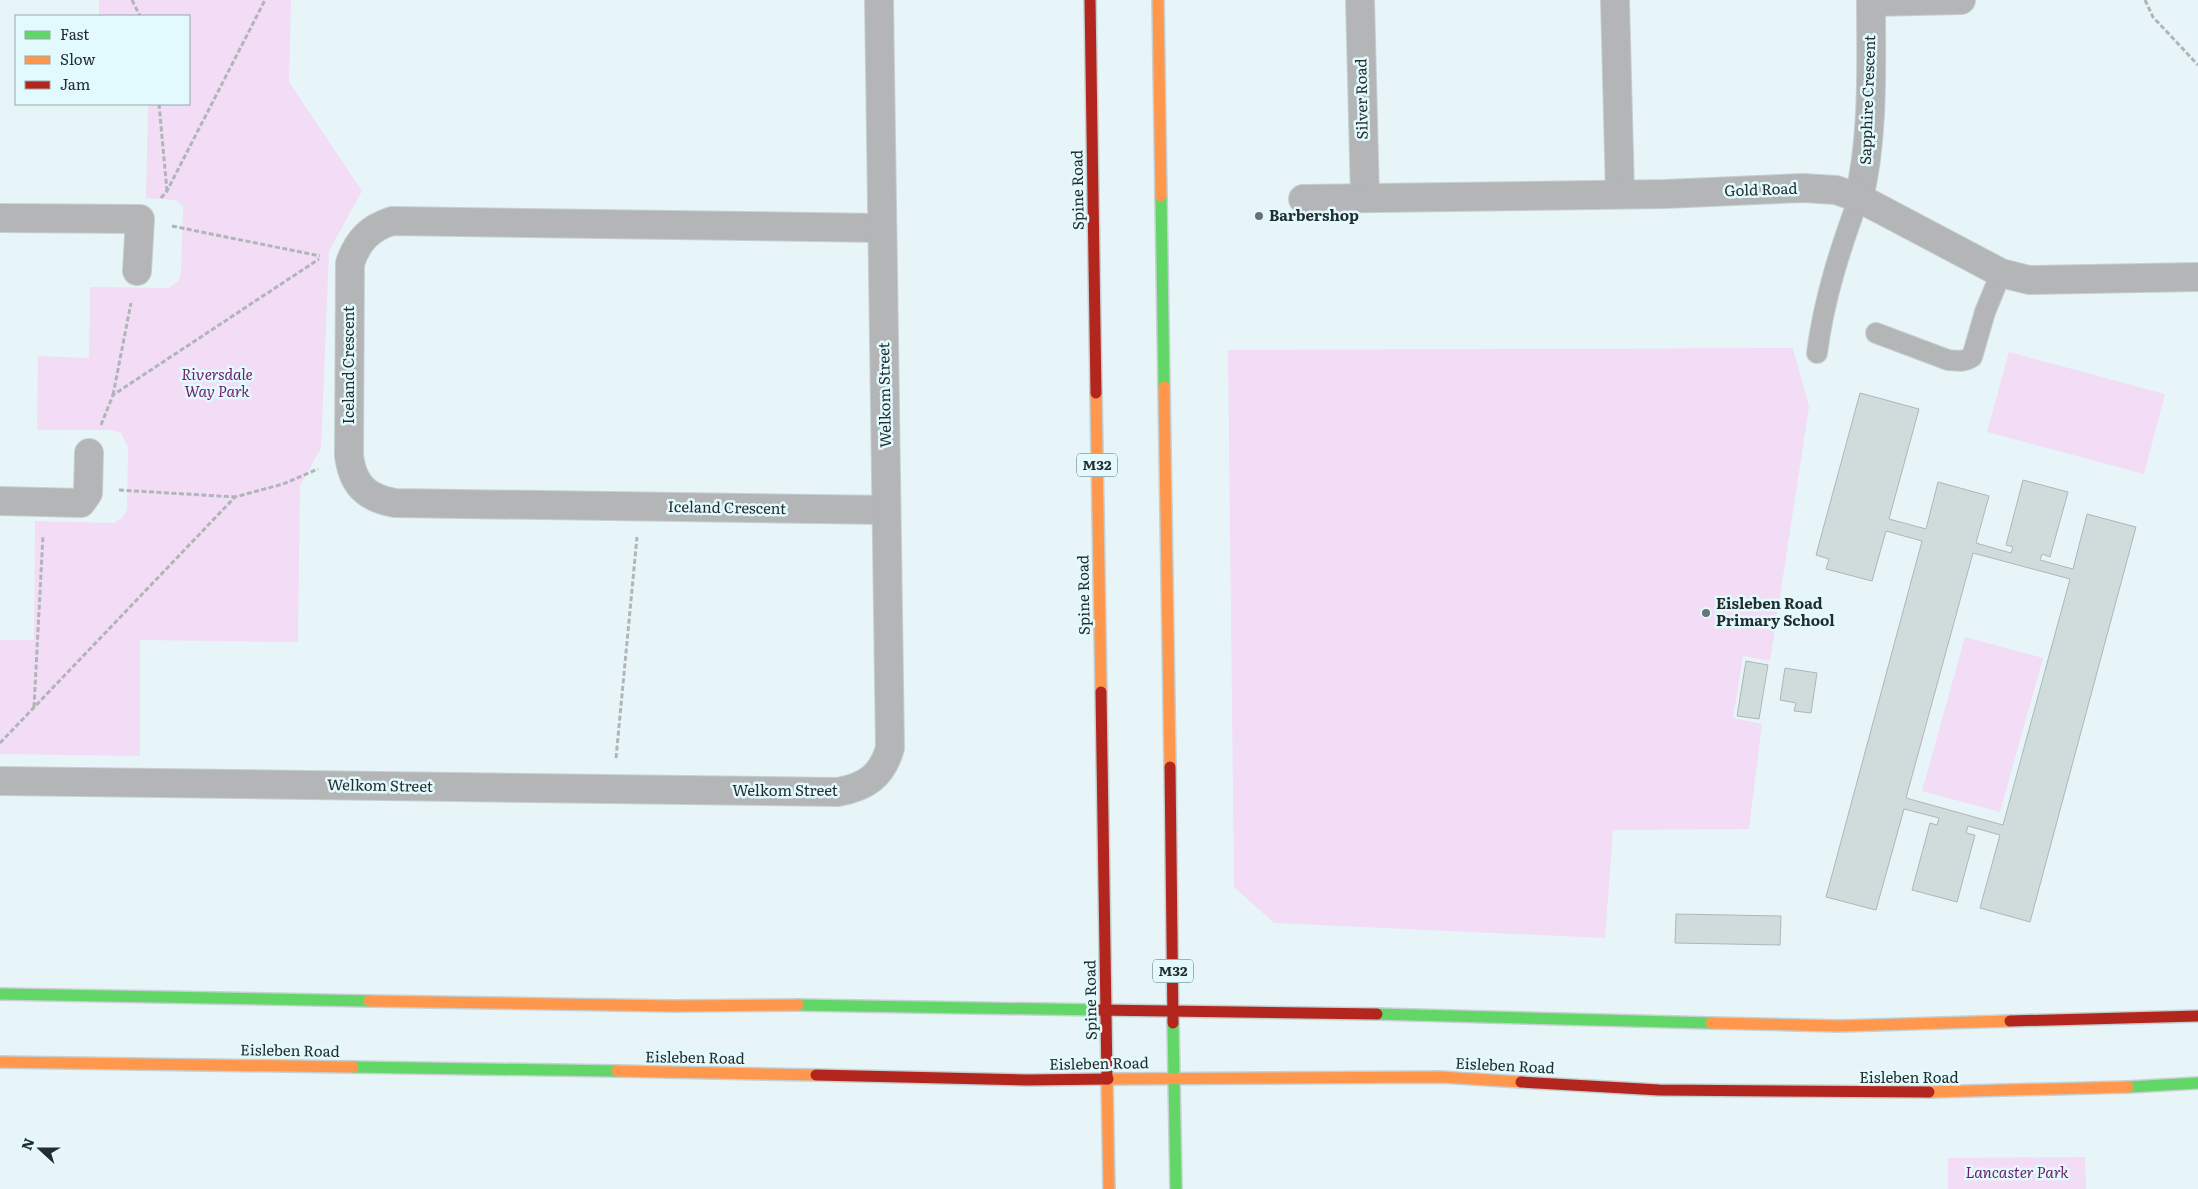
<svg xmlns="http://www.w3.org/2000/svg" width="2198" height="1189" font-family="Literata,serif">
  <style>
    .green { fill: #f2dcf6 }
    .building { fill: #d0dbdc; stroke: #adb7b9; fill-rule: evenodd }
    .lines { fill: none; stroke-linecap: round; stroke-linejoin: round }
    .lane-casing { stroke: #c6d0d2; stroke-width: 22 }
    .street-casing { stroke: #c6d0d2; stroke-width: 30 }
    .fast-casing { stroke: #c6d0d2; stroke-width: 14 }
    .slow-casing { stroke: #c6d0d2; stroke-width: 14 }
    .jam-casing { stroke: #c6d0d2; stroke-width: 14 }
    .path { stroke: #b1b5b7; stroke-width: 3; stroke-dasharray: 5 2.5; stroke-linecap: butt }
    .lane { stroke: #b4b5b7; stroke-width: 20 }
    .street { stroke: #b4b5b7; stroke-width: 28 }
    .fast { stroke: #63d668; stroke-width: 11 }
    .slow { stroke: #ff974d; stroke-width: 11 }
    .jam { stroke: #b3261e; stroke-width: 11 }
    .poi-dot { fill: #697375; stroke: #e2fafe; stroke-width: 2 }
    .labels { text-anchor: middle; stroke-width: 5; stroke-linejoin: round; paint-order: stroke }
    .shield { fill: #e2fafe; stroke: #5d6a6c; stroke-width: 1 }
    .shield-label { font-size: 14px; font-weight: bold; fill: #242d2e }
    .street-label { font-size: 15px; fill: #242d2e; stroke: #e2fafe }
    .poi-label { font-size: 15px; font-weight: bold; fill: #242d2e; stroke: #e2fafe; text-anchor: start }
    .park-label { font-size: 15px; font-style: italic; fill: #6c1b6a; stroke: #e2fafe }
  </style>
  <rect width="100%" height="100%" fill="#e8f5f8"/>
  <g class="green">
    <polygon points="99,0 291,0 289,82 362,191 329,251 321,448 300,486 298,642 140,640 140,756 0,754 0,640 34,640 35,521 114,523 123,517 127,509 128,447 121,433 112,430 37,430 38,356 89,358 90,287 169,288 179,280 181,274 183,206 176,200 146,198 148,104 189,104 189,16 99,16"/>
    <polygon points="1793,348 1809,407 1770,661 1743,656 1733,718 1762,724 1749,829 1613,830 1605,938 1274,923 1234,887 1228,350"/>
    <polygon points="2009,352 2165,394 2144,474 1987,432"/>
    <polygon points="1965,637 2043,658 2000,812 1922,791"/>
    <polygon points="2085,1157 2086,1189 1948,1189 1948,1158"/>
  </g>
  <g class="building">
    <path d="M1860 393 1919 409 1889 519 1926 529 1938 482 1989 496 1976 543 2011 553 2013 547 2006 545 2023 480 2068 492 2050 557 2042 554 2040 560 2073 569 2087 514 2136 527 2030 922 1980 908 2000 835 1968 826 1966 833 1975 835 1957 902 1912 890 1930 823 1937 825 1939 818 1904 809 1876 910 1826 897 1922 541 1886 531 1872 581 1826 569 1829 559 1816 555ZM1973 553 2070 579 2003 825 1906 798Z"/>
    <polygon points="1746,661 1768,665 1759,719 1737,716"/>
    <polygon points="1785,668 1817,673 1811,713 1794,711 1796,703 1780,700"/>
    <polygon points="1676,914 1781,916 1780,945 1675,943"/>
  </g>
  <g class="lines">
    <defs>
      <g id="lane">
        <path d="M1876 333 1948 360C1957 361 1964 362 1972 357L1985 312 2001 273"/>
        <path d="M1817 353C1824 299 1840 249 1859 198"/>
      </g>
      <g id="street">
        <polyline points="1360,0 1365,198"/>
        <polyline points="1615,0 1620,194"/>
        <polyline points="1872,2 1961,0"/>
        <path d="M1859 198C1874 134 1871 66 1871 0"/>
        <polyline points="1303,199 1665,194 1803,188 1836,190 1859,198 2001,273 2029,280 2198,277"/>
        <polyline points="0,218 140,219 137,271"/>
        <path d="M882 228 392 221C370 228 358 240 350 263L349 456C353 485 366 498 395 503L886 510"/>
        <polyline points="0,501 81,503 88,493 89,453"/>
        <path d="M0 781 838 792C866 787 882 776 890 748L879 0"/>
      </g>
      <g id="fast">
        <polyline points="1161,196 1164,387"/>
        <polyline points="0,994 369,1001"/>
        <polyline points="798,1005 1099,1010"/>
        <polyline points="1377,1014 1711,1023"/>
        <polyline points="1173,1023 1176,1189"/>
        <polyline points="353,1067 617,1071"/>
        <polyline points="2128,1087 2198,1083"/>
      </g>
      <g id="slow">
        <polyline points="1158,0 1161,196"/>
        <polyline points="1164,387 1170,767"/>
        <polyline points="1096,393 1101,692"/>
        <polyline points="369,1001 674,1006 798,1005"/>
        <polyline points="1711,1023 1839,1026 2010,1021"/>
        <polyline points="0,1062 353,1067"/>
        <polyline points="617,1071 816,1075"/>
        <polyline points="1107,1079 1109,1189"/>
        <polyline points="1108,1079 1441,1077 1521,1082"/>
        <polyline points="1929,1092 2128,1087"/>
      </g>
      <g id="jam">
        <polyline points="1090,0 1096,393"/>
        <polyline points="1101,692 1107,1079"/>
        <polyline points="1170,767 1173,1023"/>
        <polyline points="1099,1010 1377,1014"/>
        <polyline points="2010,1021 2198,1016"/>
        <polyline points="816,1075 1027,1080 1108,1079"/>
        <polyline points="1521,1082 1659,1090 1929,1092"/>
      </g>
    </defs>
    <use href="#lane" class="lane-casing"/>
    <use href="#street" class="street-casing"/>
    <use href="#fast" class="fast-casing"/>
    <use href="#slow" class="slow-casing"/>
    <use href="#jam" class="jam-casing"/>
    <g class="path">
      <polyline points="132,0 140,16"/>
      <polyline points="2145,0 2153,17 2198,65"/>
      <polyline points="159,104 167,191"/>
      <polyline points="161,198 167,191 265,0"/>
      <polyline points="172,226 320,256"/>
      <polyline points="113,395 131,303"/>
      <polyline points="101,425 113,395 319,259"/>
      <polyline points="119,490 235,497"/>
      <polyline points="34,707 43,535"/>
      <polyline points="0,743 235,497 283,484 318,469"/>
      <polyline points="616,758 637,537"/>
    </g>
    <use href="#lane" class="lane"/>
    <use href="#street" class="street"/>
    <use href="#fast" class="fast"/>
    <use href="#slow" class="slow"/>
    <use href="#jam" class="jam"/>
  </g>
  <g class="poi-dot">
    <circle cx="1259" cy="216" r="5"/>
    <circle cx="1706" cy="613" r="5"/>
  </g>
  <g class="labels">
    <g class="shield">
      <rect x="1077" y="453.5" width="40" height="23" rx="4"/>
      <rect x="1153" y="959.5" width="40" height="23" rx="4"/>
    </g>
    <g class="shield-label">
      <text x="1097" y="470">M32</text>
      <text x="1173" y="976">M32</text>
    </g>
    <g class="street-label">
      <text transform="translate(1362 99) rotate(-91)" y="5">Silver Road</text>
      <text transform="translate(1868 100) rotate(-88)" y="5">Sapphire Crescent</text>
      <text transform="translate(1078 190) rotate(-91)" y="5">Spine Road</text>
      <text transform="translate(1761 190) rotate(-2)" y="5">Gold Road</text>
      <text transform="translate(349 365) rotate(-90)" y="5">Iceland Crescent</text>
      <text transform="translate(885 395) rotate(-91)" y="5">Welkom Street</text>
      <text transform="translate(727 508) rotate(1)" y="5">Iceland Crescent</text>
      <text transform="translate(1084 595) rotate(-91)" y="5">Spine Road</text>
      <text transform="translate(380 786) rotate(1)" y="5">Welkom Street</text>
      <text x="785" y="796">Welkom Street</text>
      <text transform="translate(1091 1000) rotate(-91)" y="5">Spine Road</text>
      <text transform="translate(290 1051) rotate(1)" y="5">Eisleben Road</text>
      <text transform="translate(695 1058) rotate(1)" y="5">Eisleben Road</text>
      <text transform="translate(1099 1064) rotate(-1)" y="5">Eisleben Road</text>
      <text transform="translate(1505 1066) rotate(3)" y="5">Eisleben Road</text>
      <text x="1909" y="1083">Eisleben Road</text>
    </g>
    <g class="poi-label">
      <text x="1269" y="221">Barbershop</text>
      <text x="1716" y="609">Eisleben Road<tspan x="1716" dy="17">Primary School</tspan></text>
    </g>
    <g class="park-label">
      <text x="217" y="380">Riversdale<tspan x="217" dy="17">Way Park</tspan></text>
      <text x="2017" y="1178">Lancaster Park</text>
    </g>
  </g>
  <rect x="15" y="15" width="175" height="90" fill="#e2fafe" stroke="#96a8ab"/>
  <rect x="25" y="31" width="25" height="8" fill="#63d668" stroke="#96a8ab"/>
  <text x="60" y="40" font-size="15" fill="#242d2e">Fast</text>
  <rect x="25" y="56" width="25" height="8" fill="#ff974d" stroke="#96a8ab"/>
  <text x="60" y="65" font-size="15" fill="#242d2e">Slow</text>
  <rect x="25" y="81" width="25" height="8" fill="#b3261e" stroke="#96a8ab"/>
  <text x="60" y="90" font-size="15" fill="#242d2e">Jam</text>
  <g transform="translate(40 1149) rotate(291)" stroke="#e2fafe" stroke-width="4" paint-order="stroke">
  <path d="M0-4L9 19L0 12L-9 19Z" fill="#242d2e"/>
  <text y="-8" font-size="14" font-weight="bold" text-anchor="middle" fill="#242d2e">N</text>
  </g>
</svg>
